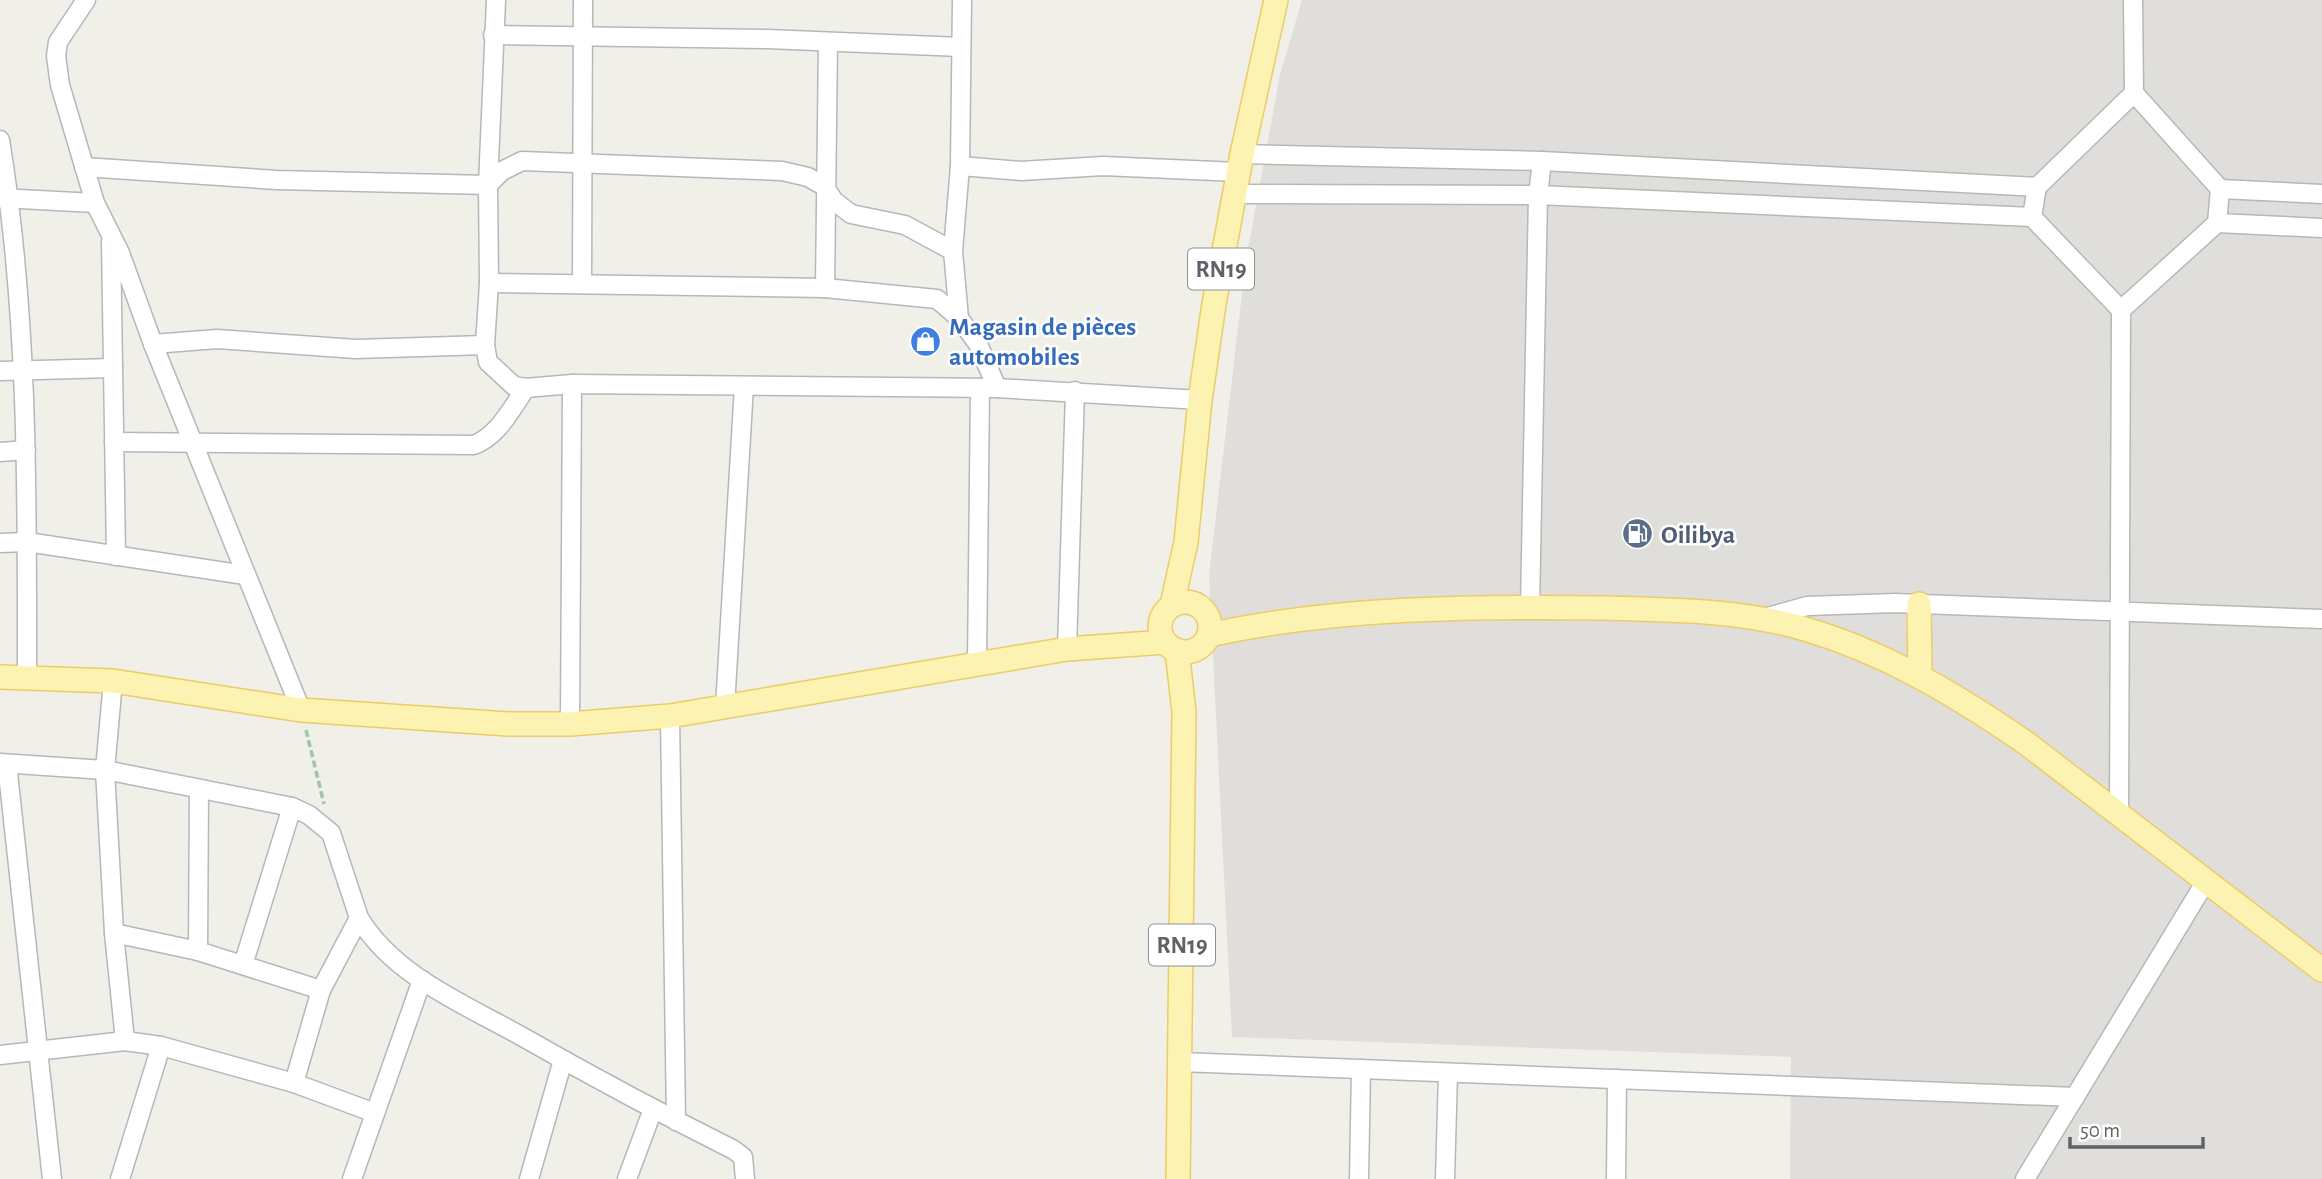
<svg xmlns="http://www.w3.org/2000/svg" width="2322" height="1179" font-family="'Alegreya Sans',sans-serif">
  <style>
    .industrial { fill: #e0deda }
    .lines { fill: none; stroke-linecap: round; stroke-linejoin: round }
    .minor-casing { stroke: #b5b7bc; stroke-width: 21 }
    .major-casing { stroke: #eccc66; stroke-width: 26 }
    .path { stroke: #9ec5ab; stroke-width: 3.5; stroke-dasharray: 7 3.5; stroke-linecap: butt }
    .minor { stroke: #fff; stroke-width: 18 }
    .major { stroke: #fcf3b2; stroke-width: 23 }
    .labels { text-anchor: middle; stroke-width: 5; stroke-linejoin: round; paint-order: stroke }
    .shield { fill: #fff; stroke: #8f9195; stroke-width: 2 }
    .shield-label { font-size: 24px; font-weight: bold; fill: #5f6267 }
    .shop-label { font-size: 26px; font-weight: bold; fill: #366cbe; stroke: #fff; text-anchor: start }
    .service-label { font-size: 26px; font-weight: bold; fill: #4e5e75; stroke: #fff; text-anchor: start }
  </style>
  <rect width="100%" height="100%" fill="#f0efe8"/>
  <polygon class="industrial" points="1302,0 2322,0 2322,1179 1790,1179 1791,1057 1232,1037 1209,575 1246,260 1280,75"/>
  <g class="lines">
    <defs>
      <g id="minor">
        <polyline points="86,0 58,42 56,56 60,85 95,203 120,253 153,344 301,710"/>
        <polyline points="496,0 488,185 489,283 485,345 488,362 514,386 526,388 572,384"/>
        <polyline points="2133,0 2134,93"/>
        <polyline points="493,35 767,39 961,47"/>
        <path d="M0 140C29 317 27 499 27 677"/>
        <polyline points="1242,154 1542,161 2037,187"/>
        <polyline points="960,166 1021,171 1103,166 1238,172"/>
        <polyline points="84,167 277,180 488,185 502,171 522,161 782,171 808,177 824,186 834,201 851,214 905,225 953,251"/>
        <polyline points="2220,189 2322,194"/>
        <polyline points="1235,194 1538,195 2032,217"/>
        <polyline points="0,198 95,203"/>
        <polyline points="2217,223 2220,189 2134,93 2037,187 2032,217 2121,310 2217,223 2322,228"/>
        <polyline points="111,241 116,556"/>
        <polyline points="489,283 825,288 937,299 959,318 978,344 997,388"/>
        <polyline points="582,283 583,0"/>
        <polyline points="825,288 828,42"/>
        <polyline points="959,318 953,251 960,166 962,0"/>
        <polyline points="153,344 217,339 356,349 485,345"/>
        <polyline points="0,371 113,368"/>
        <path d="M114 442 474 445C499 435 511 409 526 388"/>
        <polyline points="0,452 26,450"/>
        <polyline points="0,543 27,542 245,575"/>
        <polyline points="1530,608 1538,195 1542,161"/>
        <polyline points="1764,618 1807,606 1895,603 2322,619"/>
        <polyline points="1067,649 1075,391"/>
        <polyline points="977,664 980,388"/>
        <polyline points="113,681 105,770 114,933 125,1041"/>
        <polyline points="725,707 744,386"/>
        <polyline points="670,716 676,1121"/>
        <polyline points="570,724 572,384 997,388 1200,400"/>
        <polyline points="0,763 105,770 292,807 309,815 331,833 359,918 321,990 294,1083"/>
        <polyline points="7,764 52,1179"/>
        <polyline points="2119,815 2121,310"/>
        <path d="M359 918C394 976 464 1004 521 1036 591 1076 662 1114 734 1150L743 1157 745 1179"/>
        <polyline points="114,933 198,951 321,990"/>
        <polyline points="198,951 199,789"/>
        <polyline points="243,965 292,807"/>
        <polyline points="0,1055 125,1041 161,1046 294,1083 375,1113"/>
        <polyline points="1180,1062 2075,1097"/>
        <polyline points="120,1179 161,1046"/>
        <polyline points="352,1179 422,980"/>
        <polyline points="529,1179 563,1060"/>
        <polyline points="627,1179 653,1109"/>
        <polyline points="1359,1179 1361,1069"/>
        <polyline points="1445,1179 1448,1073"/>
        <polyline points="1616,1179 1617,1079"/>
        <polyline points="2025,1179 2206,881"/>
      </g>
      <g id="major">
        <circle cx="1185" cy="627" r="25"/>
        <polyline points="1919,604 1920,675"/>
        <polyline points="1172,605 1186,542 1200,400 1214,304 1242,154 1276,0"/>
        <path d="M1209 635C1335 607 1477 606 1605 608 1671 610 1742 610 1805 629 1887 653 1956 695 2026 743L2322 970"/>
        <polyline points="1177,650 1184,712 1178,1179"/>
        <polyline points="0,677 113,681 301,710 508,724 570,724 670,716 1067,649 1165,642"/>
      </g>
    </defs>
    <use href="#minor" class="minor-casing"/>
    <use href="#major" class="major-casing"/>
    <polyline class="path" points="306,730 324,804"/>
    <use href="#minor" class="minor"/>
    <use href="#major" class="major"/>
  </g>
  <defs>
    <symbol id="shop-disc" viewBox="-11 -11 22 22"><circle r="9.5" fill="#3f7fe0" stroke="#fff"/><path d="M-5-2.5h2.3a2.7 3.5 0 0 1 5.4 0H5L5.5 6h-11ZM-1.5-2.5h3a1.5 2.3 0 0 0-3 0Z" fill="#fff"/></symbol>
    <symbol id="fuel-disc" viewBox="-11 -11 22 22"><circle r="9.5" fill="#5c6f8a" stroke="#fff"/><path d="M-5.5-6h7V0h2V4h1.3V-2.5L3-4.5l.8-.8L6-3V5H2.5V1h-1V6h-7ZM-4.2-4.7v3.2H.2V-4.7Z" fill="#fff"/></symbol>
  </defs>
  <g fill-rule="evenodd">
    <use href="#shop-disc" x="908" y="324" width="35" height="35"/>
    <use href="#fuel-disc" x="1620" y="516" width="35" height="35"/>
  </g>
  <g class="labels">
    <g class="shield">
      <rect x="1188" y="248.5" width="66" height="41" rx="5"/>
      <rect x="1149" y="924.5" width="66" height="41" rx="5"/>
    </g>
    <g class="shield-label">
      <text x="1221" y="277">RN19</text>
      <text x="1182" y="953">RN19</text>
    </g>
    <g class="shop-label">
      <text x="949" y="335">Magasin de pièces<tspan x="949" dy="30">automobiles</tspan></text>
    </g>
    <g class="service-label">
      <text x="1661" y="543">Oilibya</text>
    </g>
  </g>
  <path d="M2070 1137v10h133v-10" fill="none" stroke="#5f6267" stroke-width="3.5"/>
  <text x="2080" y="1137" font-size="21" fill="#5f6267" stroke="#ffffff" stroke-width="5" paint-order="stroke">50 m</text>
</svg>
